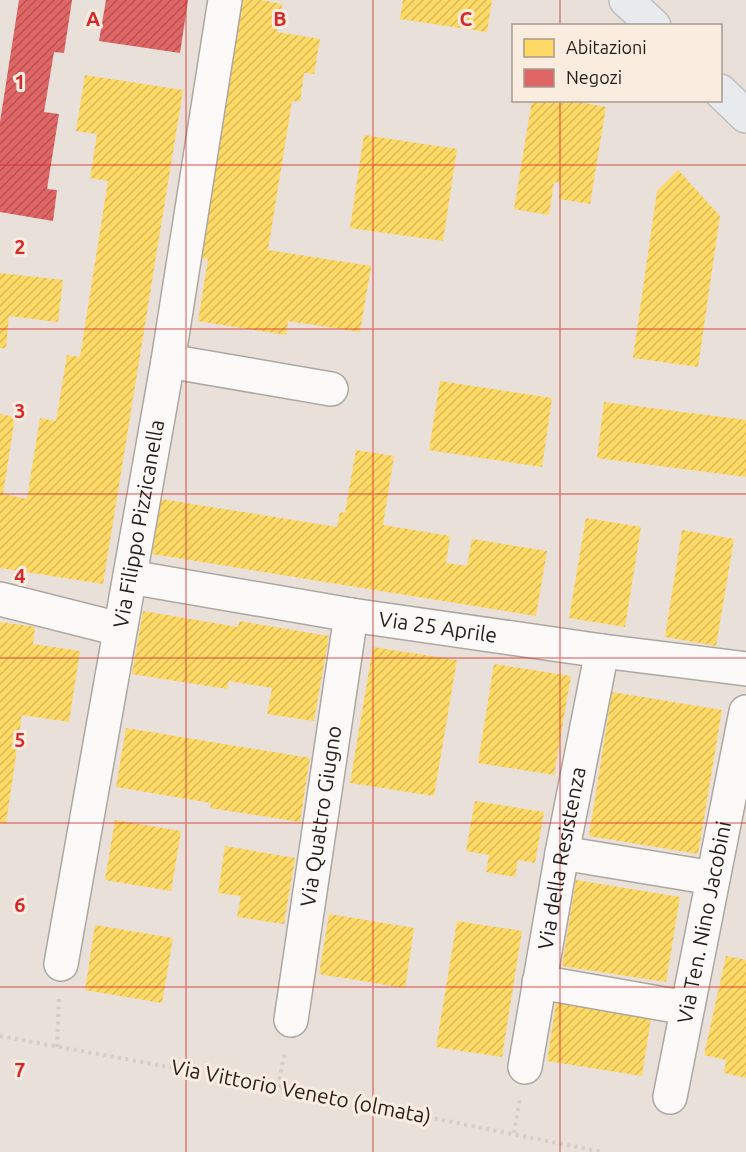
<svg xmlns="http://www.w3.org/2000/svg" width="746" height="1152" font-family="Ubuntu,sans-serif">
  <style>
    .homes { fill: url(#homes-hatch) }
    .shops { fill: url(#shops-hatch) }
    .lines { fill: none; stroke-linecap: round; stroke-linejoin: round }
    .minor-casing { stroke: #ada7a1; stroke-width: 36 }
    .major-casing { stroke: #c3bebb; stroke-width: 36 }
    .path { stroke: #d1cecc; stroke-width: 4; stroke-dasharray: 3 4.5; stroke-linecap: butt }
    .minor { stroke: #fcfaf9; stroke-width: 33 }
    .major { stroke: #e7ebee; stroke-width: 33 }
    .grid { fill: none; stroke: #d62828; stroke-width: 1.5; stroke-opacity: 0.55 }
    .labels { text-anchor: middle; stroke-width: 6; stroke-linejoin: round; paint-order: stroke }
    .street-label { font-size: 21px; fill: #231e19; stroke: #fbece0 }
    .grid-label { font-size: 20px; text-anchor: middle; font-weight: bold; fill: #d62828; stroke: #fbece0; stroke-width: 6; stroke-linejoin: round; paint-order: stroke }
  </style>
  <defs>
    <pattern id="homes-hatch" width="6" height="6" patternUnits="userSpaceOnUse" patternTransform="scale(1.5)"><rect width="6" height="6" fill="#ffd966"/><path d="M-1 1l2-2M0 6l6-6M5 7l2-2" fill="none" stroke="#daba58"/></pattern>
    <pattern id="shops-hatch" width="6" height="6" patternUnits="userSpaceOnUse" patternTransform="scale(1.5)"><rect width="6" height="6" fill="#e06666"/><path d="M-1 1l2-2M0 6l6-6M5 7l2-2" fill="none" stroke="#b55353"/></pattern>
  </defs>
  <rect width="100%" height="100%" fill="#e8e0d9"/>
  <g class="homes">
    <polygon points="241,0 261,0 282,4 277,32 320,39 314,74 304,73 300,102 292,101 268,250 371,266 360,332 288,321 286,335 198,321 208,259 200,258"/>
    <polygon points="403,0 492,0 487,32 400,19"/>
    <polygon points="85,75 183,90 103,584 0,568 0,414 15,417 3,494 27,499 40,418 56,421 67,355 80,357 108,181 90,178 97,134 76,131"/>
    <polygon points="532,100 568,100 606,107 590,204 559,199 561,183 554,182 549,215 514,209"/>
    <polygon points="364,135 457,149 443,241 350,228"/>
    <polygon points="678,170 720,216 698,367 633,358 657,191"/>
    <polygon points="0,273 63,280 58,322 9,316 6,348 0,348"/>
    <polygon points="440,381 552,398 542,467 429,450"/>
    <polygon points="604,402 746,420 746,477 597,458"/>
    <polygon points="356,450 394,456 383,525 450,536 446,563 467,566 472,539 547,551 536,616 152,554 161,499 337,527 340,512 345,513"/>
    <polygon points="586,518 641,527 625,627 569,618"/>
    <polygon points="682,530 734,539 716,646 665,637"/>
    <polygon points="143,611 238,627 239,621 329,636 314,721 267,714 272,688 229,681 227,689 132,674"/>
    <polygon points="0,622 35,627 33,644 80,651 69,722 22,715 6,823 0,823"/>
    <polygon points="373,647 457,660 434,796 350,783"/>
    <polygon points="494,664 571,676 554,775 478,763"/>
    <polygon points="612,692 722,710 698,854 589,836"/>
    <polygon points="126,728 310,758 300,822 210,808 211,803 116,787"/>
    <polygon points="475,801 544,812 535,863 518,860 515,877 486,872 489,855 466,851"/>
    <polygon points="115,820 181,831 171,891 105,880"/>
    <polygon points="225,846 295,858 284,924 237,917 241,896 218,893"/>
    <polygon points="576,880 680,897 666,982 562,966"/>
    <polygon points="329,914 414,928 405,988 319,974"/>
    <polygon points="457,921 522,931 502,1057 436,1047"/>
    <polygon points="95,925 173,938 162,1003 85,990"/>
    <polygon points="726,956 746,960 746,1078 724,1073 726,1060 704,1055"/>
    <polygon points="556,1003 651,1018 642,1076 547,1061"/>
  </g>
  <g class="shops">
    <polygon points="19,0 72,0 64,53 54,52 44,112 59,114 47,189 57,190 53,221 0,212 0,122"/>
    <polygon points="106,0 188,0 180,53 99,41"/>
  </g>
  <g class="lines">
    <defs>
      <g id="minor">
        <polyline points="168,361 331,389"/>
        <path id="s1" d="M130 577 351 615 602 651 746 669"/>
        <polyline points="0,599 119,629"/>
        <polyline points="562,853 713,878"/>
        <path id="s2" d="M61 964 168 361 225 0"/>
        <polyline points="539,982 687,1008"/>
        <path id="s3" d="M291 1020 351 615"/>
        <path id="s4" d="M525 1067 562 853 602 651"/>
        <path id="s5" d="M670 1097 746 712"/>
      </g>
      <g id="major">
        <polyline points="626,0 654,26"/>
        <polyline points="720,91 746,116"/>
      </g>
    </defs>
    <use href="#minor" class="minor-casing"/>
    <use href="#major" class="major-casing"/>
    <g class="path">
      <polyline points="0,1036 278,1087 602,1152"/>
      <polyline points="57,1047 59,995"/>
      <polyline points="278,1087 285,1052"/>
      <polyline points="514,1133 520,1098"/>
    </g>
    <use href="#minor" class="minor"/>
    <use href="#major" class="major"/>
  </g>
  <path class="grid" d="M186 0V1152M373 0V1152M560 0V26M560 100V1152M0 165H746M0 329H746M0 494H746M0 658H746M0 823H746M0 987H746"/>
  <g class="labels">
    <g class="street-label">
      <text dy="7" stroke="none"><textPath href="#s2" startOffset="447">Via Filippo Pizzicanella</textPath></text>
      <text dy="7" stroke="none"><textPath href="#s1" startOffset="312">Via 25 Aprile</textPath></text>
      <text dy="7" stroke="none"><textPath href="#s3" startOffset="206">Via Quattro Giugno</textPath></text>
      <text dy="7" stroke="none"><textPath href="#s4" startOffset="212">Via della Resistenza</textPath></text>
      <text dy="7" stroke="none"><textPath href="#s5" startOffset="178">Via Ten. Nino Jacobini</textPath></text>
      <text transform="translate(301 1092) rotate(11)" y="7">Via Vittorio Veneto (olmata)</text>
    </g>
  </g>
  <g class="grid-label">
    <text x="93" y="26">A</text>
    <text x="280" y="26">B</text>
    <text x="466" y="26">C</text>
    <text x="20" y="89">1</text>
    <text x="20" y="254">2</text>
    <text x="20" y="418">3</text>
    <text x="20" y="583">4</text>
    <text x="20" y="747">5</text>
    <text x="20" y="912">6</text>
    <text x="20" y="1077">7</text>
  </g>
  <rect x="512" y="24" width="210" height="78" fill="#fbece0" stroke="#a59a90" stroke-width="1.5"/>
  <rect x="524" y="39" width="30" height="18" fill="#ffd966" stroke="#a59a90" stroke-width="1.5"/>
  <text x="566" y="54" font-size="18" fill="#231e19">Abitazioni</text>
  <rect x="524" y="69" width="30" height="18" fill="#e06666" stroke="#a59a90" stroke-width="1.5"/>
  <text x="566" y="84" font-size="18" fill="#231e19">Negozi</text>
</svg>
